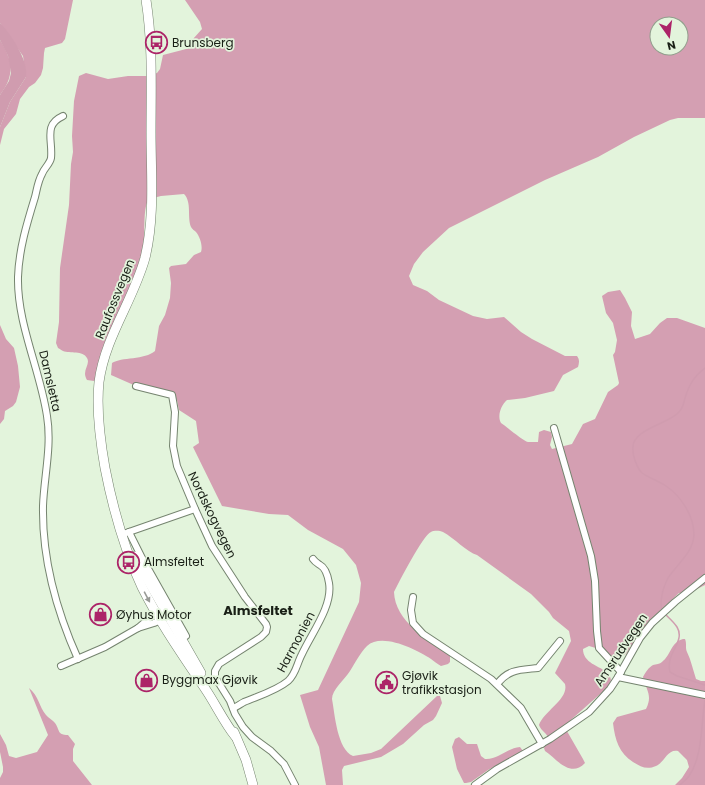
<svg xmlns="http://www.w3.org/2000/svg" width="705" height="785" font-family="Poppins,sans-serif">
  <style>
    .forest { fill: #d49fb2; fill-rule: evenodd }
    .water { fill: #d09caf }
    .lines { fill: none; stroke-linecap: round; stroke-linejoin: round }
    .stream { stroke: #d09caf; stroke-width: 1.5 }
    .minor-casing { stroke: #75846f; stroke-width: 8 }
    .secondary-casing { stroke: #75846f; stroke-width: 10 }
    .minor { stroke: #fff; stroke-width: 6 }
    .secondary { stroke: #fff; stroke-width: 9 }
    .oneway { fill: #989a96 }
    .labels { text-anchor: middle; stroke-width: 3.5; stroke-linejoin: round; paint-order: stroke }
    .poi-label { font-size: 12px; fill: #191f16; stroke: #e3f4dc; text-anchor: start }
    .street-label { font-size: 12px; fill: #191f16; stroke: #e3f4dc }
    .neighbourhood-label { font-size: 13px; font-weight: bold; fill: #191f16; stroke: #e3f4dc }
  </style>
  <rect width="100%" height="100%" fill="#e3f4dc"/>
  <g class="forest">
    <polygon points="0,0 73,0 65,39 62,43 45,48 44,53 43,68 41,75 35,83 29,87 20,99 16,114 4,129 0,145 0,127 10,102 26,77 23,56 0,23"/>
    <path d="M185 0H705V118H678L670 120 634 137 598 157 545 180 449 228 423 252 414 264 409 276 413 285 427 291 439 300 473 316 487 319 504 317 521 332 532 339 565 356H577C580 360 579 363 578 367L563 375 554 391 525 398 507 400C501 405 497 416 501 423 507 427 523 441 528 442 531 442 535 442 538 442L539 432 544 430 551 432 552 437 550 445 552 449 572 444 583 424 595 419 608 392 618 385 619 383 613 355 615 352 617 340 613 323 606 313 602 296 608 292 620 290 625 298 632 312 631 326 635 339 650 334 660 323 667 318H677L705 328V585L689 593H679L650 621 626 654 615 659 610 660 599 649 589 646 583 649C583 663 599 666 609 673L611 680 608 687 564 726 583 759 585 763C570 779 556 758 545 751L544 748 549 739C547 733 541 731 539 725 544 711 569 699 565 684L555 673 571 641 569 631 553 618 549 612 531 594 477 555C467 552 454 538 443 532 440 531 435 530 431 532 423 535 399 582 394 592 395 621 427 640 450 655V662L448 664 441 666C437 664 434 661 431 659 417 650 382 632 367 646 360 653 355 663 350 671 344 680 332 690 332 699 335 715 337 749 353 756L371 753 381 749 437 696H440L442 703 436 716 433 720 424 725 403 744 381 757 344 766 342 770 343 785H326L319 747 310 727 300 695 318 690 359 602 361 583 356 565 343 549 308 530 288 515 269 514 222 506 193 447 199 443 196 421 179 410 177 400 173 396 136 386 111 375 112 363C121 357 145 360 155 351L159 326 165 315 170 298 171 283 169 268 171 266 186 264 194 255 201 252C203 246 200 237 196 232 195 231 192 229 191 227 187 217 192 202 184 194L161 196 149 199C143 207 145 229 144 240 144 246 142 252 141 259L96 380 94 381 87 380C81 370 91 365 87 358 83 350 70 354 63 351 61 350 60 349 58 348L56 343 59 322 60 268 69 205 71 164 73 152 72 136 74 101 79 76 86 73 108 79 128 76H147L157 73 160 69 163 55 190 48 193 39 202 29 200 22ZM657 24H681V48H657Z"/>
    <path d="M0 40C13 61 15 75 0 95Z"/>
    <polygon points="0,325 6,339 14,348 18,366 20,387 16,402 13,406 5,411 4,419 0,424"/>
    <path d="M683 639H685C687 644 685 648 687 652 691 660 693 670 696 679L701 681H705V785H675L682 778 689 767 687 760 678 751C667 749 665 762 656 766 647 770 641 767 633 762 619 753 615 740 613 723L617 717 646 709C653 695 646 690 643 677 645 673 649 667 653 665 656 664 660 664 662 662 671 655 671 642 683 639Z"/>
    <path d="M29 688C39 696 39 707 46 715 48 718 53 720 55 723 60 730 57 735 68 735L75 744 73 749V761L92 785H0V778L3 772V767L0 752V734L6 745 9 756 16 758 37 752 48 735Z"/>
    <path d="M459 737 467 744H477L481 756 485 759C498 760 507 748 520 747L523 751 488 770 471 782 466 783H464L457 769 452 747 455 739Z"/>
  </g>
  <path class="water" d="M0 23C11 34 29 61 26 77L10 102 0 127V95L9 81 11 73 8 56 0 40Z"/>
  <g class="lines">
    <g class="stream">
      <path d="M662 610C660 605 661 601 662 595 663 589 665 584 668 578 677 564 693 553 694 535 694 516 681 496 666 486 659 481 649 478 642 473 637 468 632 455 633 447 633 429 669 424 679 412 683 408 684 403 685 398 689 385 694 376 705 368"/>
      <path d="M664 613C669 618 674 622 677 627 686 642 665 653 670 672L677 676 705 685"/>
      <path d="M680 785C683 782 687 779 689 776 703 756 701 723 705 700"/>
    </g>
    <defs>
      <g id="minor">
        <path d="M63 116C43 125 53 140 51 158 50 164 44 168 42 174 38 181 37 189 35 197 27 223 19 249 18 277 17 324 40 369 47 416 52 446 44 477 43 506 42 560 56 610 78 659"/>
        <polyline points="136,386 172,395 175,412 173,446 177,466 195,509 212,546 245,597 266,624 267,627 266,632 261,637 219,664 215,671 215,677 230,701 235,714 243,727 252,737 271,751 284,764 295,785"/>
        <polyline points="554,428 591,556 595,581 597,631 599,648 621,672"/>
        <polyline points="129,532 142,558 186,636"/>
        <polyline points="126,533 195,509"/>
        <polyline points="413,597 411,610 413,623 423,634 491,679 521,708 542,744"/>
        <polyline points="138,628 158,611"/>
        <polyline points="61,666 105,647 138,628 154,623 163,619"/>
        <polyline points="618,677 705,695"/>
        <path d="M497 684C509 669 519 670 538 668L560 641"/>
        <path d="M233 708C237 707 240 704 244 702 258 696 276 691 288 681 296 674 297 663 302 654 311 634 333 606 329 583 328 577 326 568 320 565 317 563 315 562 313 559"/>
        <polyline points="475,785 497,769 550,739 589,712 610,689 618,677 640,638 652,623 675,602 705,578"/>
      </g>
      <g id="secondary">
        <path d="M146 0C153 44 151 88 151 133 151 174 155 217 145 258 133 301 105 337 99 382 96 411 100 440 105 468 113 509 124 549 142 587 160 623 184 657 206 690 216 705 224 722 235 736"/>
        <polyline points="134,556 201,673"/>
        <polyline points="234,732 246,760 253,785"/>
      </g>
    </defs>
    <use href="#minor" class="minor-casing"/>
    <use href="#secondary" class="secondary-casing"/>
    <use href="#minor" class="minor"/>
    <use href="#secondary" class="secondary"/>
  </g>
  <defs><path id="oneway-solid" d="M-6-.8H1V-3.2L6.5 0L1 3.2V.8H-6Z"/></defs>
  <use class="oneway" href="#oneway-solid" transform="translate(147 597) rotate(62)"/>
  <defs>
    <symbol id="bus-ring" viewBox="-11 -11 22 22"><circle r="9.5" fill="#e3f4dc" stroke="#ac2468" stroke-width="1.5"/><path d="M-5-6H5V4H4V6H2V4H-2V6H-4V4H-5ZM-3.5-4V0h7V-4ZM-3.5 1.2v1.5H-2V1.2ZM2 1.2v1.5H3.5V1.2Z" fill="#ac2468"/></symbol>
    <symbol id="shop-ring" viewBox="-11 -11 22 22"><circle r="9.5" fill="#e3f4dc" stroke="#ac2468" stroke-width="1.5"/><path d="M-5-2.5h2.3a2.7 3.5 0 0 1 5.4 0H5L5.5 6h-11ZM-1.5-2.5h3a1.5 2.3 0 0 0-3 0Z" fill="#ac2468"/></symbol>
    <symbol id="civic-ring" viewBox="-11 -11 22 22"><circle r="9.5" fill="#e3f4dc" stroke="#ac2468" stroke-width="1.5"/><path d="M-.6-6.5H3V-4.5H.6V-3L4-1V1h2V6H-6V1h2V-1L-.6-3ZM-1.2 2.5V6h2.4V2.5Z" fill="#ac2468"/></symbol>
  </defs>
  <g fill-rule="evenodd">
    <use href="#bus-ring" x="144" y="30" width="25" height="25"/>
    <use href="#bus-ring" x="116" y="550" width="25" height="25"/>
    <use href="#shop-ring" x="88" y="602" width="25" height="25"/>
    <use href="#shop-ring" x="134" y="668" width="25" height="25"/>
    <use href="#civic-ring" x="374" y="670" width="25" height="25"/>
  </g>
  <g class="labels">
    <g class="poi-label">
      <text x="172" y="47">Brunsberg</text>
      <text x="144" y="566">Almsfeltet</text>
      <text x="116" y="619">Øyhus Motor</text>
      <text x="402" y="680">Gjøvik<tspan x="402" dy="14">trafikkstasjon</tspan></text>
      <text x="162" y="684">Byggmax Gjøvik</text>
    </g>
    <g class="street-label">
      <text transform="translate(115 299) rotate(-68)" y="4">Raufossvegen</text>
      <text transform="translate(50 381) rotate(77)" y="4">Damsletta</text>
      <text transform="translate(212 515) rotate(64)" y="4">Nordskogvegen</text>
      <text transform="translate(296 642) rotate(-62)" y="4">Harmonien</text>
      <text transform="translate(621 650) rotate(-56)" y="4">Amsrudvegen</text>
    </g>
    <g class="neighbourhood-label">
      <text x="258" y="615">Almsfeltet</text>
    </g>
  </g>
  <g transform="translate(669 36) rotate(166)"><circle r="19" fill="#e3f4dc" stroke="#929f8d"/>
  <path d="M0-3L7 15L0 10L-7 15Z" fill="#ac2468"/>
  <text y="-6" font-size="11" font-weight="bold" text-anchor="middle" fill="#191f16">N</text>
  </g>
</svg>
